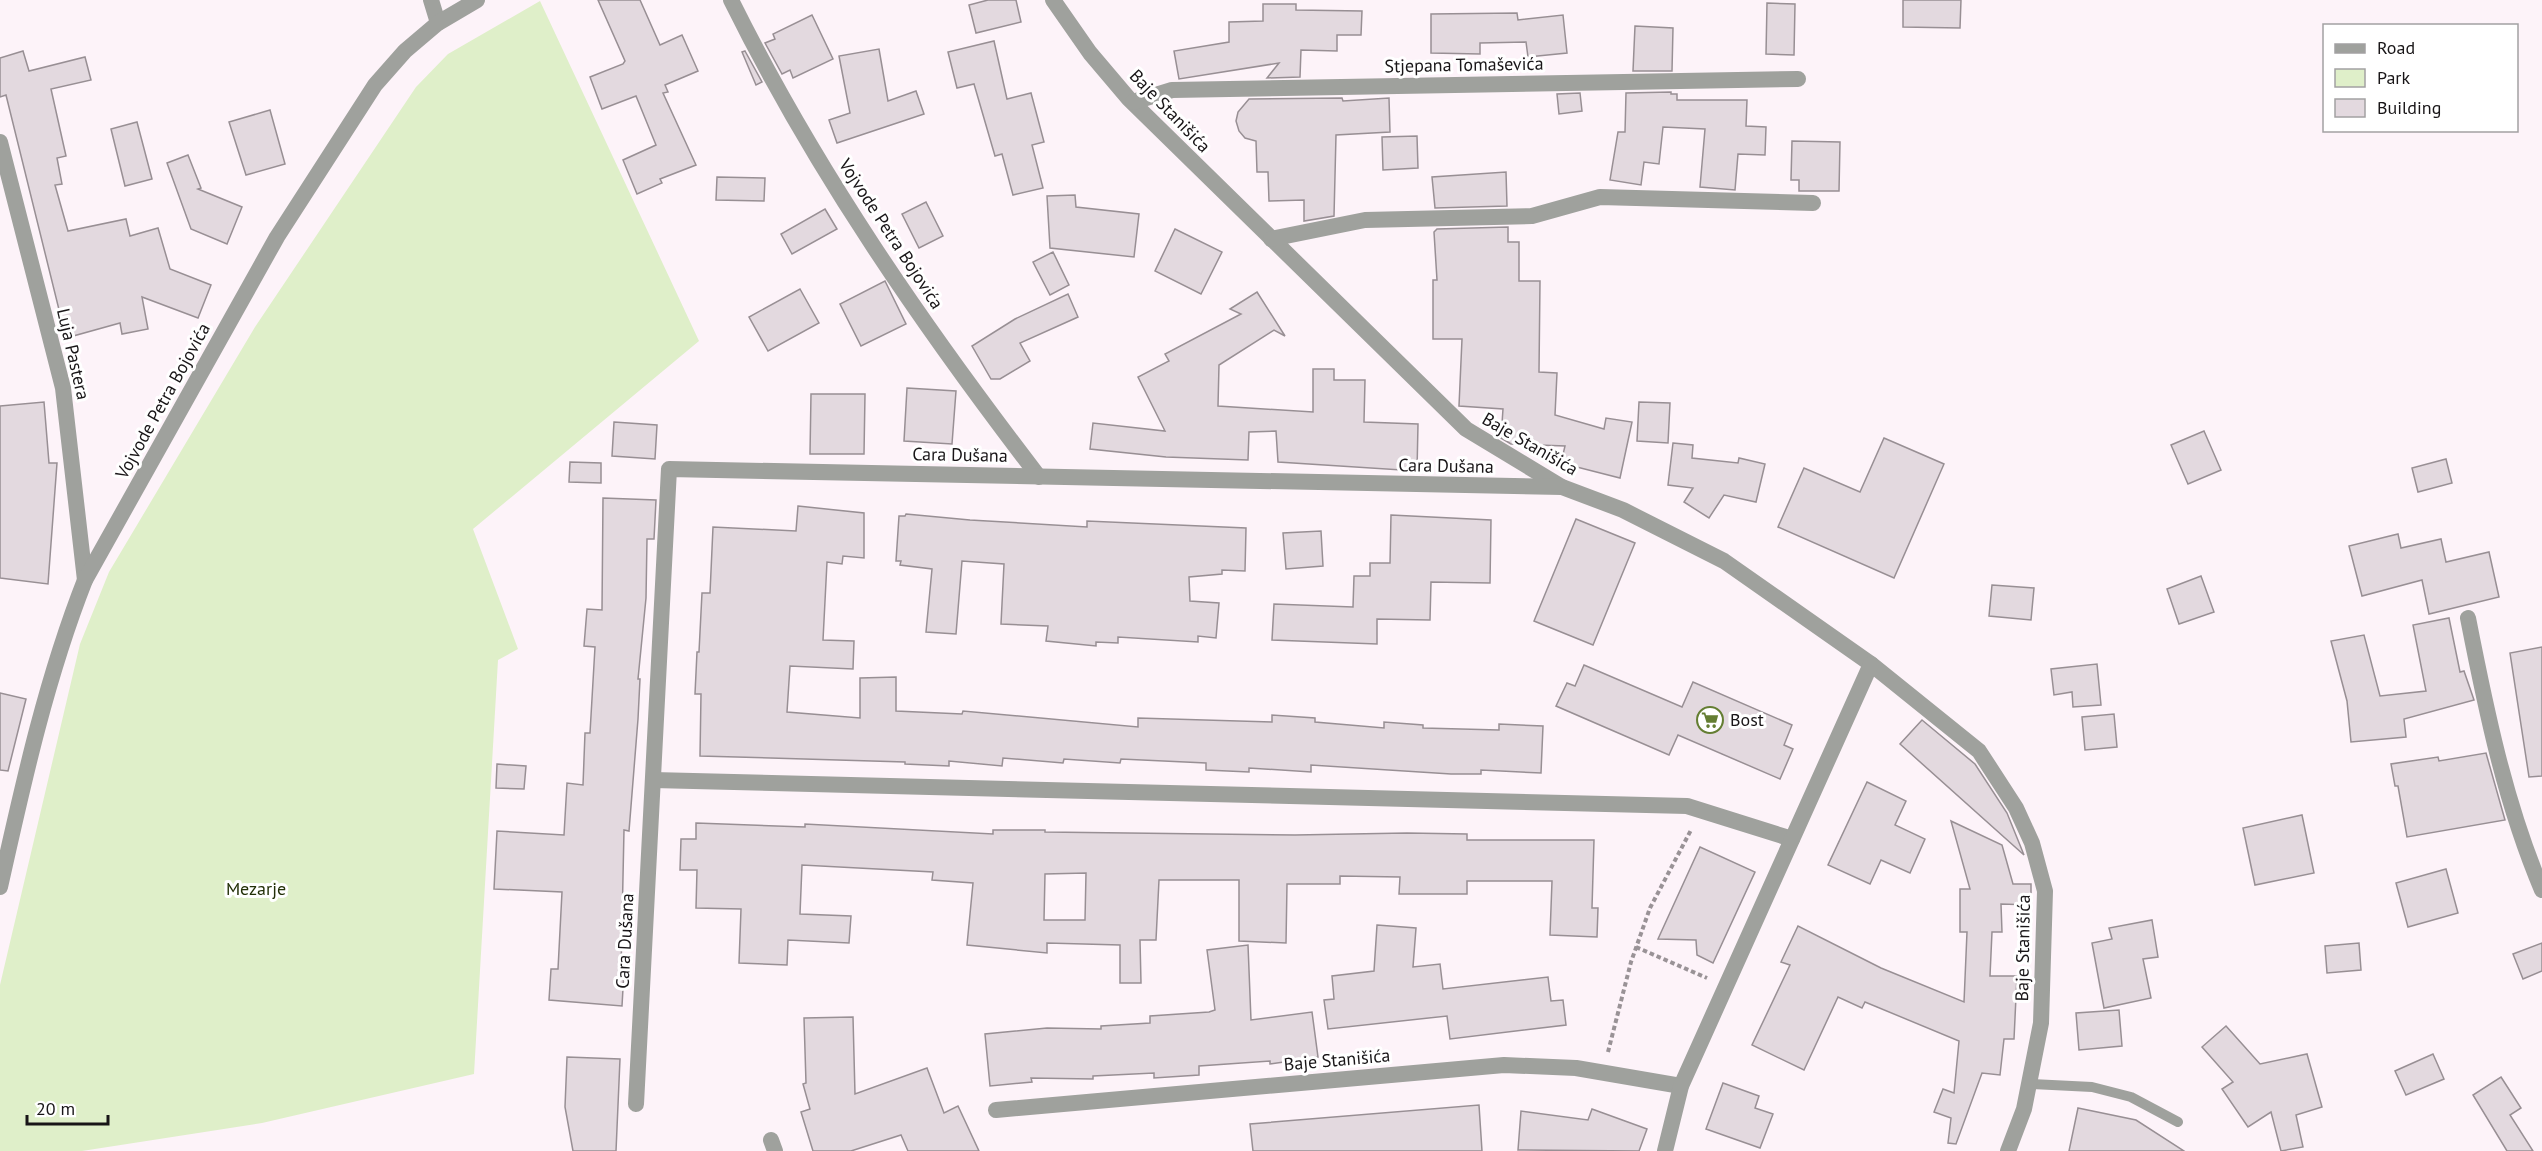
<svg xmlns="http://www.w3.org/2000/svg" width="2542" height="1151" font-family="'PT Sans',sans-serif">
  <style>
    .green { fill: #dfefc9 }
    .building { fill: #e3d9df; stroke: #988f94; stroke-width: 1.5; fill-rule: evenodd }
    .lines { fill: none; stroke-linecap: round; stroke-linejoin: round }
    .path { stroke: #999296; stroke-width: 4; stroke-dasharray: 4.5 3; stroke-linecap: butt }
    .service { stroke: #9fa19d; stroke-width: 10 }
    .minor { stroke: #9fa19d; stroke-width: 16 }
    .tertiary { stroke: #9fa19d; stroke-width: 16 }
    .labels { text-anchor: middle; stroke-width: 6; stroke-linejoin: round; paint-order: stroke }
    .street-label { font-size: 18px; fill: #181517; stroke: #fff }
    .poi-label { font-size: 18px; fill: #181517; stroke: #fff; text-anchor: start }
    .park-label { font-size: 18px; fill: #222f07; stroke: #fff }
  </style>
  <rect width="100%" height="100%" fill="#fdf3f9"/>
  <polygon class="green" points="540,1 699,341 473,529 518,649 498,660 474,1074 262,1123 82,1151 0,1151 0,985 80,644 109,572 255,327 416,87 448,54"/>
  <g class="building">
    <polygon points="598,0 640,0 660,45 682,35 698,71 665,85 668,92 663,93 696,165 660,179 662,183 637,194 623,160 656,145 636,96 602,109 590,77 623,64 625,61"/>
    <polygon points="988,0 1016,0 1021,22 976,33 969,5"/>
    <polygon points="1903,0 1961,0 1960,28 1903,27"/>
    <polygon points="1767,3 1795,4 1794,55 1766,54"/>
    <polygon points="1263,4 1296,4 1296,10 1362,11 1361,35 1337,35 1337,51 1301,50 1300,77 1267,78 1279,63 1179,79 1174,51 1229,42 1229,22 1263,21"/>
    <polygon points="1517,13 1518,20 1563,15 1567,53 1528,57 1526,42 1480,43 1480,54 1431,53 1431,14"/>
    <polygon points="812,15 833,59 793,78 790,70 782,74 765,43 775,39 773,34"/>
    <polygon points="1635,26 1673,28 1672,71 1633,71"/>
    <polygon points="994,41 1007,99 1031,93 1044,142 1032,145 1043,188 1013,195 1002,154 995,156 974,84 957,88 948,52"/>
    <polygon points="879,49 888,101 916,91 924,114 837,143 829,120 850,113 839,56"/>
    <polygon points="23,51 29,71 85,57 91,80 51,89 66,156 57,158 62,184 55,185 68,231 126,219 130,236 158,228 170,269 211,285 198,318 142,297 148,329 122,334 120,323 66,338 6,95 0,97 0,58"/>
    <polygon points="745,51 762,82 756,85 742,52"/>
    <polygon points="1671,92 1671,94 1677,94 1677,100 1747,100 1746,126 1766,127 1765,155 1738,154 1735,190 1700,187 1705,129 1663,127 1659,164 1644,162 1641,185 1610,180 1618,132 1625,132 1626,93"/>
    <polygon points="1580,93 1582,111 1559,114 1557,94"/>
    <polygon points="1342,98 1343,101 1389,98 1390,132 1336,135 1334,216 1304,221 1304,200 1269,201 1268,172 1257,172 1256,141 1245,138 1239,131 1236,121 1238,112 1249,99"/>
    <polygon points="270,110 285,164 246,175 229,122"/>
    <polygon points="137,122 152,179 125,186 111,129"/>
    <polygon points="1417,136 1418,168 1383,170 1382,137"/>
    <polygon points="1792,141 1840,142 1839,191 1799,191 1799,180 1791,180"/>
    <polygon points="188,155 201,188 198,189 242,207 227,244 191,229 167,163"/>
    <polygon points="1506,172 1507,206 1435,208 1432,177"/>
    <polygon points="717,177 765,178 764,201 716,200"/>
    <polygon points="1075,195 1076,207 1139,214 1134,257 1050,248 1047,196"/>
    <polygon points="926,202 943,236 919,248 902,214"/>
    <polygon points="825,209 837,229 792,254 781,234"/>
    <polygon points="1508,227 1508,242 1519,242 1519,281 1540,281 1539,372 1557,373 1555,415 1604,429 1606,418 1632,422 1620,478 1561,463 1565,446 1511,444 1501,438 1503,409 1459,406 1462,339 1433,339 1433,280 1437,280 1434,232 1437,229"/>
    <polygon points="1175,229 1222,252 1201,294 1155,271"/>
    <polygon points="1053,252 1069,285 1050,295 1033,262"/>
    <polygon points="885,281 906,324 861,346 840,304"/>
    <polygon points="800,289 819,323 768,351 749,317"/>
    <polygon points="1257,292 1285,336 1274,330 1219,365 1218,406 1313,412 1313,369 1334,369 1334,380 1365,380 1364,422 1418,424 1417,471 1278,462 1276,431 1249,432 1248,460 1166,457 1090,449 1093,423 1165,431 1138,377 1169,361 1165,354 1241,314 1230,309"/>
    <polygon points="1068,294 1078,317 1020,343 1030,361 1000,379 991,379 972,346 1015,319"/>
    <polygon points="907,388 956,391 952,444 904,441"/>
    <polygon points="811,394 865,394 864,454 810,454"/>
    <polygon points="44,402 49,463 57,463 48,584 0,578 0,406"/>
    <polygon points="1639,402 1670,403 1668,443 1637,441"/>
    <polygon points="614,422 657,425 655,459 612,456"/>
    <polygon points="2204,431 2221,470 2188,484 2171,445"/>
    <polygon points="1884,438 1944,464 1894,578 1778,527 1804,468 1860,492"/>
    <polygon points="1673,443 1693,445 1692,458 1738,463 1739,458 1765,464 1756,502 1724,495 1709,518 1684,502 1693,488 1668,485"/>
    <polygon points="2446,459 2452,483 2418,492 2412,468"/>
    <polygon points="570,462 601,463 601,483 569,482"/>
    <polygon points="603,498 656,500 654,539 647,539 646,598 638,679 640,679 638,719 629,831 624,830 621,971 624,971 622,1006 549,1000 551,969 558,969 562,892 494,889 497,831 564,835 567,783 583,785 585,733 590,733 595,647 584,646 587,609 602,610"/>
    <polygon points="798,506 864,513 864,558 843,556 842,564 827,562 823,640 854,641 853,669 790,666 787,712 860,718 860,678 896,677 896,711 962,714 963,711 1138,727 1138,718 1272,722 1272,715 1315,718 1315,722 1384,728 1384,722 1423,725 1423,728 1499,730 1499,724 1543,726 1541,773 1481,770 1481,774 1451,774 1311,765 1311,772 1249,768 1249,772 1206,770 1206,763 1121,759 1120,763 1064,759 1063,763 1003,758 1002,766 949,761 949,766 905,764 905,762 700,756 701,694 695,694 697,652 699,652 702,593 710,593 713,527 796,531"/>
    <polygon points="906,514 970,520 1087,527 1087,521 1246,528 1245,571 1222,570 1222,574 1189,577 1190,601 1219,603 1216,638 1198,636 1198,642 1118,637 1118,643 1096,642 1096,646 1046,641 1048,626 1001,624 1004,564 962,561 956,634 926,632 932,569 900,565 901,561 896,561 899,516 905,516"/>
    <polygon points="1391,515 1491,520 1490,583 1431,582 1430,620 1377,619 1377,644 1272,640 1274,604 1353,607 1354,576 1370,576 1370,563 1390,563"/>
    <polygon points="1576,519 1635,543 1593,645 1534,621"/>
    <polygon points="1321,531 1323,566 1286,569 1283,533"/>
    <polygon points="2398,534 2401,548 2441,539 2446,562 2489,552 2499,597 2429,614 2422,580 2362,596 2349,546"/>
    <polygon points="2201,576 2214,612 2179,624 2167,589"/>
    <polygon points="1992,585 2034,588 2031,620 1989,616"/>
    <polygon points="2449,618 2460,672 2464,671 2474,700 2404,719 2406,737 2351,742 2347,701 2331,641 2364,635 2380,696 2426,691 2413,625"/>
    <polygon points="2542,647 2542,776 2529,777 2510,653"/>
    <polygon points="2097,664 2101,705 2073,707 2072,692 2054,695 2051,669"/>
    <polygon points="1584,665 1682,707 1693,682 1792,725 1784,745 1793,749 1780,779 1678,735 1669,755 1556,706 1567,683 1575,686"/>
    <polygon points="0,693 26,699 8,771 0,770"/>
    <polygon points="2114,714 2117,747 2085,750 2082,717"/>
    <polygon points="1922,720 1975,764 2007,813 2024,855 1900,744"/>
    <polygon points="2486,753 2505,820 2407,837 2398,786 2395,786 2391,764 2438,757 2439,761"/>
    <polygon points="497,764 526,766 524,789 496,788"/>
    <polygon points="1867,782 1906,801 1895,825 1925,839 1910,873 1881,860 1870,884 1828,865"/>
    <polygon points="2302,815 2314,873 2255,885 2243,828"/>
    <polygon points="1951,821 2002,845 2013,884 2031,884 2031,905 2001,904 2002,932 1992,932 1990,976 2017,976 2014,1039 2004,1039 2000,1075 1982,1073 1956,1144 1948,1143 1951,1118 1934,1112 1943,1089 1954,1093 1959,1041 1865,1002 1862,1008 1838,997 1804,1070 1752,1045 1790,965 1781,962 1798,926 1881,968 1964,1002 1967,932 1960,932 1960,889 1970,889"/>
    <path d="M696 823 805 827V824L993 834V830H1045V832L1295 835 1407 833 1467 834V840H1594L1592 908H1598L1597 937 1550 935 1552 881H1467V894H1399L1400 877 1340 876V884H1287L1286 943 1239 941V880H1159L1156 940H1140L1141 983H1120V945L1047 943V953L967 945 973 883 932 880 933 872 802 865 800 914 851 916 849 943 788 940 787 965 739 963 741 909 696 908 697 870H680L681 839H696ZM1086 873 1085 920H1044L1045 874Z"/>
    <polygon points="1700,847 1755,872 1713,963 1697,955 1696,940 1658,939"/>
    <polygon points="2446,869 2458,913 2408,927 2396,883"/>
    <polygon points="2152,920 2158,957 2143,959 2151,998 2104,1008 2092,943 2112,939 2109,928"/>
    <polygon points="1377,925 1416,928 1413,967 1440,964 1443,989 1548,977 1551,1001 1563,1000 1566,1025 1450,1039 1447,1016 1328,1029 1324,1000 1334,999 1332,976 1374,971"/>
    <polygon points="2359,943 2361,970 2327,973 2325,946"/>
    <polygon points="2542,943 2542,971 2523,979 2513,954"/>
    <polygon points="1248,945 1251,1020 1312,1012 1318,1057 1270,1064 1270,1061 1199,1066 1199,1075 1154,1078 1154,1073 1093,1076 1093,1079 1031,1078 1032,1082 990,1086 985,1034 1047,1028 1101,1029 1101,1026 1150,1023 1150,1016 1209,1012 1215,1010 1207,950"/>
    <polygon points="2119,1010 2122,1046 2079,1050 2076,1013"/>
    <polygon points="853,1017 855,1094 927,1068 944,1113 958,1106 979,1151 908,1151 901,1135 851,1151 813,1151 801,1112 810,1109 803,1084 806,1083 804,1018"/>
    <polygon points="2226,1026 2260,1064 2307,1054 2322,1107 2296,1115 2303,1147 2281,1151 2271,1112 2248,1127 2222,1089 2233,1082 2202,1047"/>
    <polygon points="2433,1054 2444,1079 2406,1095 2395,1071"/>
    <polygon points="567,1057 620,1059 616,1151 573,1151 565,1107"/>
    <polygon points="2501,1077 2521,1108 2510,1115 2533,1151 2507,1151 2473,1095"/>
    <polygon points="1723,1083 1759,1096 1755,1108 1773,1114 1760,1148 1706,1129"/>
    <polygon points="1479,1105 1482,1151 1253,1151 1250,1124"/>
    <polygon points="2078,1108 2136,1120 2184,1151 2069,1151"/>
    <polygon points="1592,1109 1647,1129 1639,1151 1518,1150 1521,1111 1588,1120"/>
  </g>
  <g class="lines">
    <g class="path">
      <polyline points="1636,947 1707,978"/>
      <polyline points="1608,1052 1631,962 1650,908 1691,830"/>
    </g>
    <polyline class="service" points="2031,1084 2092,1087 2131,1097 2178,1122"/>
    <g class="minor">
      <polyline points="431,0 438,23"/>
      <path d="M731 0C815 170 923 326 1039 477"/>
      <polyline points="1053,0 1090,53 1129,99 1466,429 1562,487 1623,510 1724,561 1871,664 1979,751 2016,808 2032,843 2045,891 2041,1023 2024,1109 2008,1151"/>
      <polyline points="1133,102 1172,90 1798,79"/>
      <polyline points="0,142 63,388 85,580"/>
      <polyline points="1271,239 1365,220 1532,216 1600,197 1813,203"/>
      <path d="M2468 618C2486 710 2505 803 2542 890"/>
      <polyline points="653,780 1687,806 1792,839"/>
      <polyline points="636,1104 669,469 1562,487"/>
      <polyline points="996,1110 1504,1065 1576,1068 1681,1086"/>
      <polyline points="771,1140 775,1151"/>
      <polyline points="1665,1151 1681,1086 1871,664"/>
    </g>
    <path class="tertiary" d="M0 887C23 784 46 679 85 580L277 237 375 85 405 51 438 23 477 0"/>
  </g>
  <defs>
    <symbol id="supermarket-ring" viewBox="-11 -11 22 22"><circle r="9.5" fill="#fff" stroke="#647e32" stroke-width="1.5"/><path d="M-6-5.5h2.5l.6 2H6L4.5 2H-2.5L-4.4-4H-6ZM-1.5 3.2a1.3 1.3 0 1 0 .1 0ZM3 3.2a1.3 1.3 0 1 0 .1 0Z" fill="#647e32"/></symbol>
  </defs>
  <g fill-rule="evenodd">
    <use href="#supermarket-ring" x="1695" y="705" width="30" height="30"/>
  </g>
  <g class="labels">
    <g class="street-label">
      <text transform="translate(1464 65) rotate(-1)" y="6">Stjepana Tomaševića</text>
      <text transform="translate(1170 111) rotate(46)" y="6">Baje Stanišića</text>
      <text transform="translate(891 234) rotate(57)" y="6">Vojvode Petra Bojovića</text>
      <text transform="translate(73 354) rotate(77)" y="6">Luja Pastera</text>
      <text transform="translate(163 401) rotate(-61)" y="6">Vojvode Petra Bojovića</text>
      <text transform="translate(1530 444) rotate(30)" y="6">Baje Stanišića</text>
      <text transform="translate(960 455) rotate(1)" y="6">Cara Dušana</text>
      <text transform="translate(1446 466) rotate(1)" y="6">Cara Dušana</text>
      <text transform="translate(625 941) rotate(-87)" y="6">Cara Dušana</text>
      <text transform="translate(2023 948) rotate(-89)" y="6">Baje Stanišića</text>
      <text transform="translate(1337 1060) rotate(-5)" y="6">Baje Stanišića</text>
    </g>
    <g class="poi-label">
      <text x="1730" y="726">Bost</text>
    </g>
    <g class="park-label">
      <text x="256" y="895">Mezarje</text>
    </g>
  </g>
  <rect x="2323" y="24" width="195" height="108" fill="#ffffff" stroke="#a3a1a2" stroke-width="1.5"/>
  <rect x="2335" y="44" width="30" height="9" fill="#9fa19d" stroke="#a3a1a2" stroke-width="1.5"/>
  <text x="2377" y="54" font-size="18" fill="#181517">Road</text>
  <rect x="2335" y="69" width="30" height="18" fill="#dfefc9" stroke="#a3a1a2" stroke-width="1.5"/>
  <text x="2377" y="84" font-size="18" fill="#181517">Park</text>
  <rect x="2335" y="99" width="30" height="18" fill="#e3d9df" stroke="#a3a1a2" stroke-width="1.5"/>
  <text x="2377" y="114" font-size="18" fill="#181517">Building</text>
  <path d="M27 1115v9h81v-9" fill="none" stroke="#181517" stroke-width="3"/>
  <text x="36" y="1115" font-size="18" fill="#181517" stroke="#ffffff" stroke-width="4.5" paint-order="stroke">20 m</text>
</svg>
